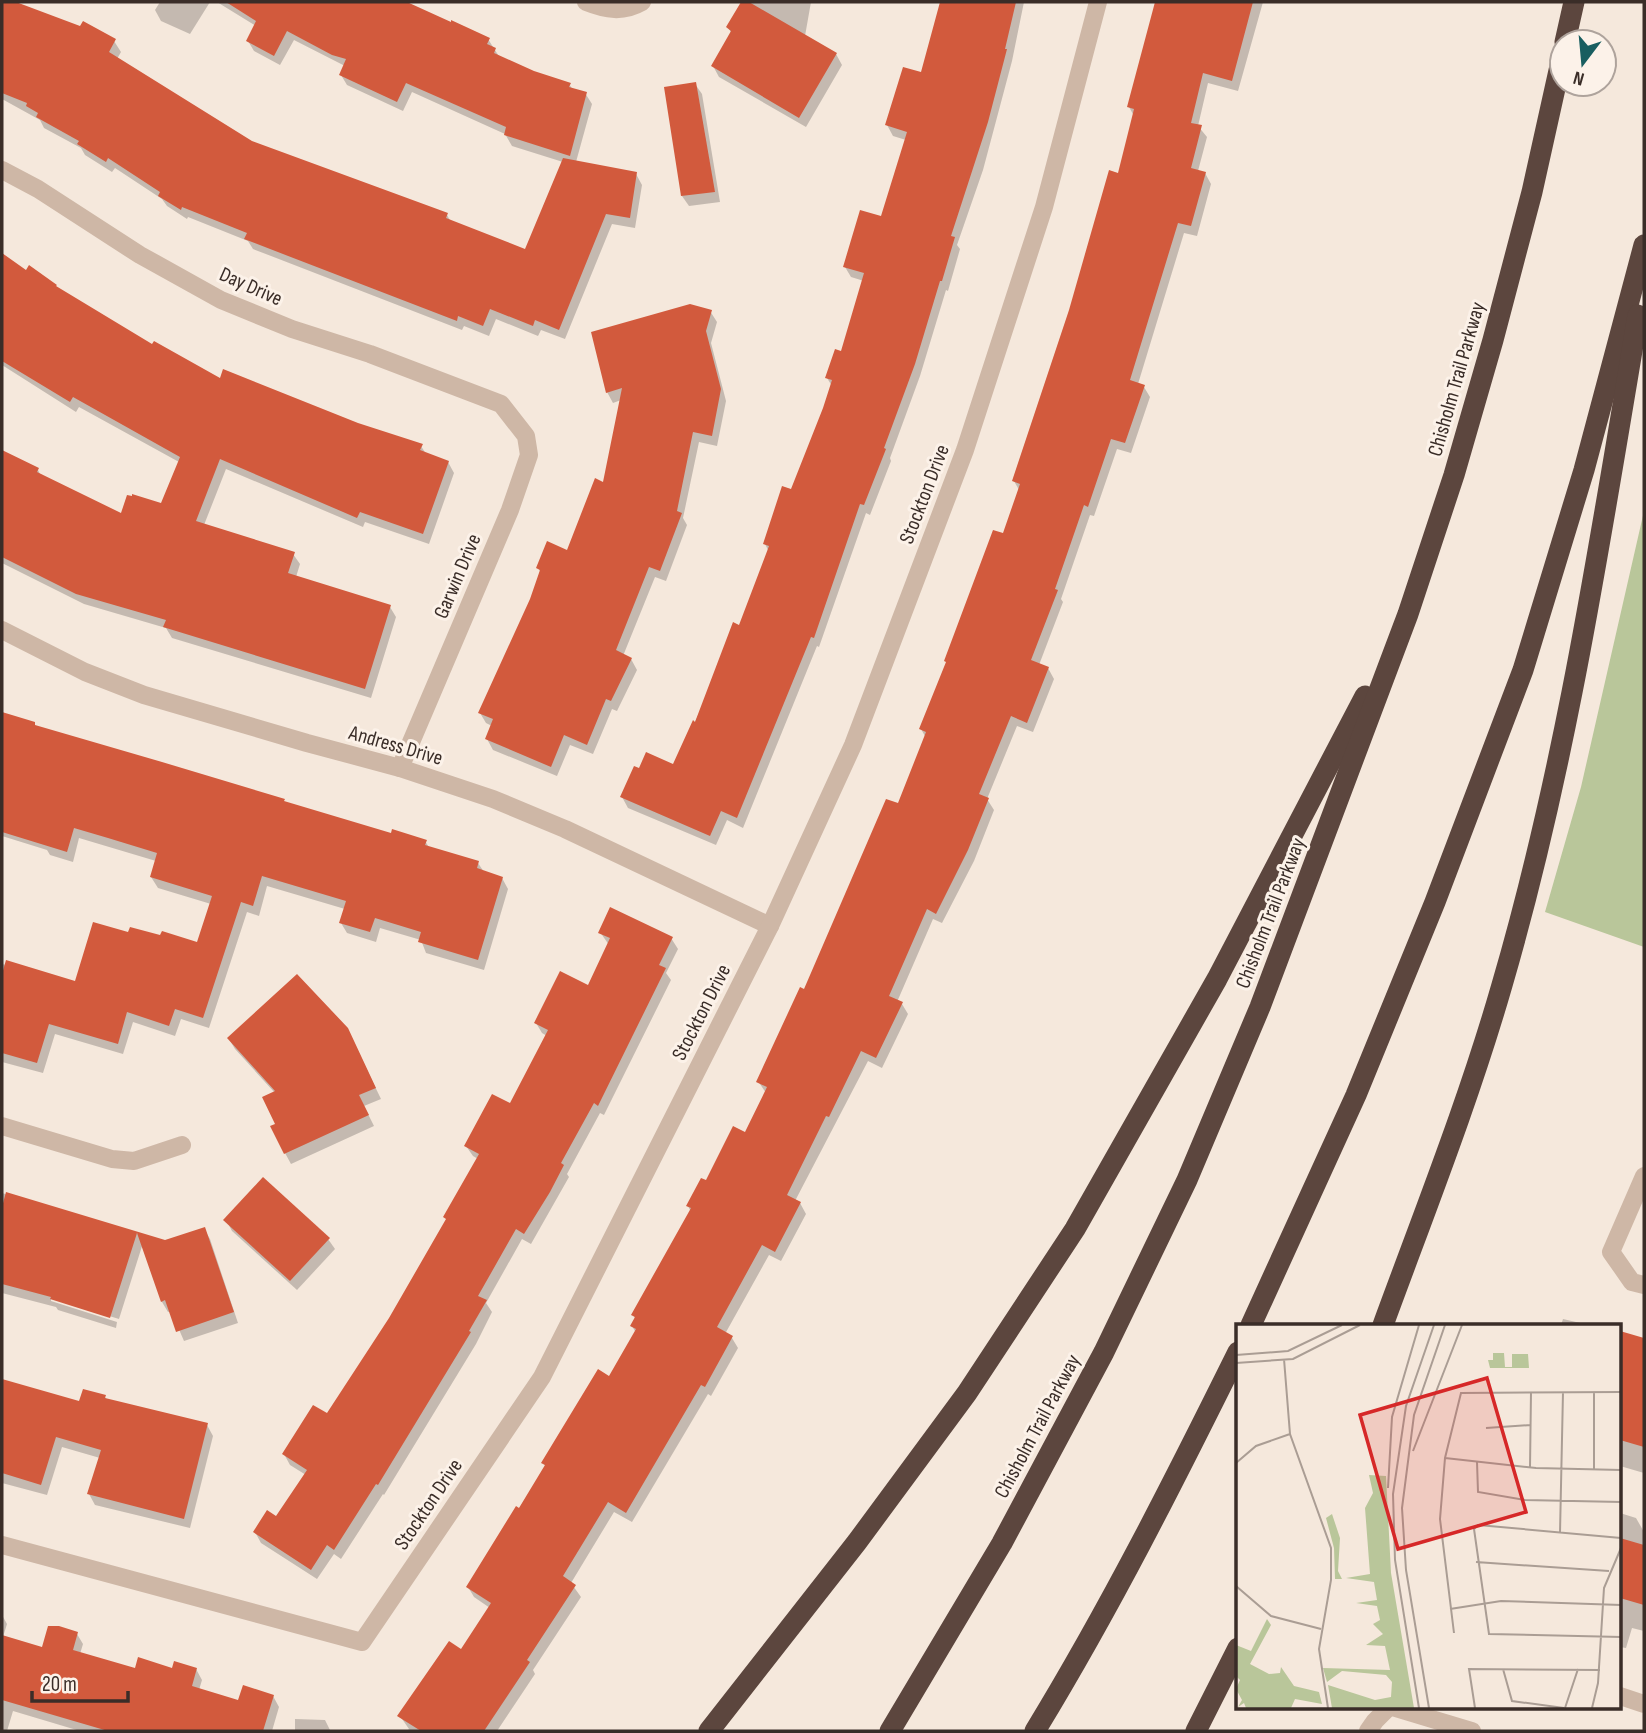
<svg xmlns="http://www.w3.org/2000/svg" width="1646" height="1733" font-family="'Sofia Sans Condensed',sans-serif">
  <style>
    .green { fill: #b9c69a }
    .shadow { fill: #0003 }
    .building { fill: #d25a3d }
    .lines { fill: none; stroke-linecap: round; stroke-linejoin: round }
    .minor { stroke: #ceb7a6; stroke-width: 18 }
    .highway { stroke: #5c463e; stroke-width: 21 }
    .labels { text-anchor: middle; stroke-width: 6; stroke-linejoin: round; paint-order: stroke }
    .street-label { font-size: 21px; fill: #3a2d28; stroke: #fcf2e9 }
    .inset-road { fill: none; stroke: #aa9d94; stroke-width: 2 }
    .view { fill: #d62828; fill-opacity: 0.15; stroke: #d62828; stroke-width: 3.5 }
    .inset-edge { fill: none; stroke: #3a2d28; stroke-width: 3.5 }
  </style>
  <rect width="100%" height="100%" fill="#f5e8dc"/>
  <polygon class="green" points="1644,511 1644,947 1545,912 1581,787"/>
  <g class="shadow">
    <polygon points="2,2 11,2 114,41 121,52 117,59 252,143 447,215 451,222 526,251 563,162 512,146 505,134 412,92 403,111 347,85 341,75 345,66 294,40 280,65 254,51 248,41 256,26 217,2 400,2 488,39 500,58 533,73 569,84 573,90 585,93 592,104 576,162 636,174 642,185 635,228 612,224 565,339 541,330 538,336 496,319 489,336 464,326 462,330 253,249 248,241 188,217 187,219 167,206 162,199 115,168 112,172 85,155 81,148 44,128 40,120 2,99"/>
    <polygon points="160,2 210,2 190,34 161,21 155,10"/>
    <polygon points="743,2 811,2 805,36 836,54 842,65 806,127 719,77 713,66 732,34 728,27"/>
    <polygon points="942,2 1024,2 1012,61 983,170 957,245 960,249 948,291 946,290 920,376 890,458 891,461 870,515 866,513 819,647 817,646 743,828 727,820 716,845 628,808 622,797 640,771 674,766 740,627 769,552 765,544 792,491 832,386 827,378 842,354 864,281 851,277 845,267 882,218 906,140 893,136 887,125 922,75"/>
    <polygon points="1168,2 1263,2 1238,91 1208,83 1198,126 1207,137 1198,171 1205,173 1211,184 1197,236 1184,233 1138,384 1144,387 1150,397 1131,453 1117,449 1094,516 1090,515 1061,599 1063,602 1039,665 1048,668 1054,679 1033,732 1017,726 987,799 994,810 974,861 942,923 933,919 897,1002 902,1004 908,1014 882,1068 868,1061 795,1201 800,1203 806,1214 781,1261 769,1255 725,1334 732,1338 738,1348 711,1396 708,1394 632,1522 614,1512 571,1583 581,1597 533,1670 535,1674 497,1731 407,1731 409,1729 400,1716 462,1651 490,1608 474,1597 468,1587 546,1467 543,1463 610,1378 636,1333 632,1326 636,1320 633,1315 691,1212 688,1206 746,1134 766,1093 758,1081 899,806 926,738 921,729 1004,535 1019,490 1014,481 1119,175 1134,116 1129,107 1162,32"/>
    <polygon points="695,84 702,94 720,202 689,206 682,196"/>
    <polygon points="2,255 26,272 56,286 58,290 153,347 221,380 421,446 426,454 448,462 454,473 429,544 365,522 363,527 226,469 204,525 293,554 300,564 296,577 390,607 396,617 371,698 172,638 166,628 84,604 2,563 2,452 38,470 41,476 122,516 162,505 179,462 79,407 76,412 2,365"/>
    <polygon points="710,311 717,322 711,343 726,401 717,446 699,442 683,518 687,525 666,581 655,577 623,656 631,659 637,670 617,711 612,709 593,754 570,745 557,776 493,750 487,739 492,726 486,723 480,713 531,599 541,573 538,568 568,552 604,484 621,400 613,403 607,392"/>
    <polygon points="2,714 34,724 37,728 392,835 425,841 430,849 478,863 484,872 502,878 508,889 484,970 426,953 421,940 380,928 376,942 347,933 341,923 345,909 267,886 259,916 247,912 209,1028 181,1019 175,1036 133,1022 123,1054 55,1034 43,1073 2,1062 2,964 76,983 129,935 198,944 211,904 158,888 151,877 156,861 79,838 73,862 50,855 47,850 2,836"/>
    <polygon points="600,932 671,938 678,949 666,973 671,980 604,1115 600,1113 567,1174 569,1177 531,1244 522,1239 486,1303 492,1312 476,1344 384,1495 383,1494 341,1559 334,1554 317,1579 261,1543 255,1532 277,1519 306,1475 290,1465 284,1454 328,1416 390,1319 447,1221 478,1159 473,1156 466,1146 510,1105 547,1036 542,1033 536,1023 589,987 609,945"/>
    <polygon points="229,1039 353,1041 381,1099 364,1106 374,1126 291,1164 285,1153 278,1125 275,1093 235,1049"/>
    <polygon points="2,1193 165,1242 204,1229 210,1239 238,1323 184,1341 171,1311 168,1312 162,1302 143,1243 119,1319 51,1298 51,1301 117,1322 116,1328 58,1310 56,1307 2,1293"/>
    <polygon points="226,1220 328,1239 335,1249 297,1290 232,1231"/>
    <polygon points="1563,1319 1589,1325 1561,1325"/>
    <polygon points="1620,1333 1644,1340 1644,1473 1620,1466"/>
    <polygon points="2,1380 80,1403 105,1397 107,1400 207,1425 213,1436 190,1528 95,1505 89,1494 100,1458 62,1447 47,1495 2,1483"/>
    <polygon points="1620,1513 1636,1518 1644,1532 1644,1631 1632,1628 1626,1648 1620,1647"/>
    <polygon points="2,1615 7,1624 3,1637 43,1649 77,1634 83,1644 80,1654 136,1670 196,1669 202,1680 199,1690 239,1702 273,1696 279,1707 272,1731 80,1731 13,1711 7,1731 2,1730"/>
    <polygon points="295,1719 325,1720 330,1730 352,1731 295,1731"/>
  </g>
  <g class="building">
    <polygon points="2,2 16,2 80,26 83,21 116,39 109,52 252,141 448,213 446,218 525,249 563,158 637,172 630,218 606,214 559,330 535,320 533,326 490,309 483,326 458,316 457,321 244,239 247,233 182,207 181,210 158,196 160,192 108,158 106,162 77,144 79,141 36,117 38,113 26,106 27,103 2,93"/>
    <polygon points="226,2 407,2 451,22 451,20 490,38 487,44 496,48 494,53 534,71 571,83 569,87 587,92 570,156 504,135 506,127 406,83 397,102 339,75 346,59 332,55 287,31 274,56 246,41 256,21"/>
    <polygon points="741,2 749,2 837,53 799,118 711,66 731,31 726,27"/>
    <polygon points="940,2 1016,2 1005,49 1007,49 988,122 951,236 955,237 942,281 940,281 915,364 884,448 886,449 864,505 860,504 814,638 811,637 737,818 721,811 710,836 620,797 634,766 639,768 646,752 673,764 693,720 695,722 733,622 739,625 769,546 763,544 782,486 791,489 823,408 832,380 825,378 835,349 841,351 864,273 843,267 860,210 881,216 907,132 885,125 903,67 921,72"/>
    <polygon points="1155,2 1253,2 1232,81 1203,73 1191,123 1202,125 1191,168 1206,172 1191,226 1178,223 1130,380 1145,385 1125,443 1111,439 1088,507 1084,505 1055,589 1058,590 1031,660 1049,667 1027,723 1011,716 979,794 989,798 968,850 936,914 927,909 889,996 903,1002 876,1058 861,1051 829,1117 826,1116 787,1195 801,1202 775,1252 762,1245 717,1327 733,1336 705,1387 701,1385 626,1513 608,1502 563,1576 576,1585 527,1660 530,1662 484,1731 421,1731 397,1716 449,1641 461,1649 491,1603 466,1587 516,1506 519,1508 545,1465 541,1463 598,1369 609,1376 636,1329 630,1326 635,1317 631,1315 691,1208 686,1206 701,1178 706,1180 733,1126 745,1132 767,1087 756,1082 800,987 804,989 886,799 898,803 926,732 919,729 946,662 944,661 993,530 1003,533 1020,484 1012,481 1069,310 1109,170 1118,173 1134,109 1127,107"/>
    <polygon points="696,82 715,192 681,196 664,87"/>
    <polygon points="2,253 26,270 29,265 57,285 56,286 152,344 154,341 220,378 223,369 358,423 423,444 420,450 449,461 423,534 360,512 357,518 220,459 196,521 295,552 288,573 391,605 365,689 163,627 166,620 76,594 2,557 2,450 39,468 37,472 121,513 127,495 132,496 132,494 161,503 180,457 73,397 70,402 2,361"/>
    <polygon points="690,304 712,310 706,331 721,389 712,436 693,432 677,511 682,513 660,571 649,567 616,650 632,658 611,701 606,699 587,745 564,735 551,767 485,739 493,719 478,713 530,599 540,570 536,568 547,541 567,550 595,478 603,482 622,388 606,393 591,332"/>
    <polygon points="2,712 35,722 35,725 162,762 285,799 284,801 391,833 392,829 427,840 425,845 479,861 477,868 503,877 478,960 418,942 421,932 375,918 370,932 339,923 346,901 262,876 253,906 241,902 203,1018 175,1009 169,1026 127,1012 118,1044 49,1024 37,1063 2,1053 2,974 6,960 75,981 93,922 128,932 130,927 160,935 162,931 197,942 212,896 150,877 157,853 108,838 74,828 67,852 2,832"/>
    <polygon points="610,907 673,937 659,965 666,968 598,1106 594,1103 561,1163 564,1165 550,1192 524,1234 516,1229 478,1296 487,1300 469,1331 471,1332 378,1485 376,1484 334,1550 327,1545 311,1570 253,1532 267,1510 276,1516 307,1470 282,1454 313,1405 327,1413 389,1318 446,1219 443,1217 479,1154 464,1146 492,1094 510,1103 548,1030 534,1023 560,971 588,985 610,938 598,933"/>
    <polygon points="297,974 348,1028 376,1088 359,1095 369,1115 284,1154 270,1126 275,1124 262,1097 275,1091 227,1038"/>
    <polygon points="263,1177 330,1238 290,1281 223,1220"/>
    <polygon points="6,1192 165,1240 205,1227 234,1312 176,1332 165,1300 161,1302 137,1233 110,1318 50,1299 51,1297 2,1284 2,1207"/>
    <polygon points="1620,1331 1644,1338 1644,1447 1620,1440"/>
    <polygon points="2,1379 79,1401 83,1389 106,1395 105,1398 208,1423 184,1519 87,1494 101,1450 56,1437 41,1485 2,1473"/>
    <polygon points="1620,1538 1644,1545 1644,1605 1620,1598"/>
    <polygon points="48,1626 59,1626 78,1632 73,1650 135,1668 138,1657 172,1668 174,1661 197,1668 192,1686 238,1700 243,1685 274,1695 263,1731 108,1731 2,1700 2,1635 42,1647"/>
  </g>
  <g class="lines">
    <g class="minor">
      <path d="M586 2C606 10 623 13 642 2"/>
      <polyline points="2,170 38,189 140,255 221,300 292,329 370,354 501,404 526,436 529,455 510,510 400,768"/>
      <polyline points="2,630 85,672 144,695 307,743 400,768 493,799 565,829 770,926"/>
      <polyline points="2,1126 112,1159 134,1161 182,1145"/>
      <polyline points="1644,1176 1611,1252 1632,1282 1644,1285"/>
      <polyline points="2,1545 362,1642 542,1377 770,926 853,745 965,450 1044,207 1098,2"/>
      <polyline points="1620,1696 1644,1704"/>
      <polyline points="1392,1707 1472,1731"/>
      <polyline points="1368,1731 1375,1721 1389,1707"/>
    </g>
    <g class="highway">
      <polyline points="1565,42 1574,2"/>
      <polyline points="1251,1325 1356,1095 1435,902 1523,670 1584,470 1644,245"/>
      <path d="M1383 1325C1424 1213 1469 1100 1502 985 1566 766 1600 540 1638 315"/>
      <polyline points="709,1731 857,1542 967,1393 1075,1229 1217,979 1365,696"/>
      <polyline points="890,1731 1002,1543 1104,1352 1187,1180 1260,1007 1408,614 1454,475 1493,340 1532,192 1562,57"/>
      <path d="M1035 1731C1110 1608 1174 1481 1238 1352"/>
      <polyline points="1196,1731 1238,1648"/>
    </g>
  </g>
  <g class="labels">
    <g class="street-label">
      <text transform="translate(251 286) rotate(24)" y="7">Day Drive</text>
      <text transform="translate(1456 379) rotate(-74)" y="7">Chisholm Trail Parkway</text>
      <text transform="translate(924 494) rotate(-69)" y="7">Stockton Drive</text>
      <text transform="translate(457 576) rotate(-67)" y="7">Garwin Drive</text>
      <text transform="translate(396 745) rotate(16)" y="7">Andress Drive</text>
      <text transform="translate(1270 913) rotate(-69)" y="7">Chisholm Trail Parkway</text>
      <text transform="translate(701 1012) rotate(-63)" y="7">Stockton Drive</text>
      <text transform="translate(1037 1426) rotate(-62)" y="7">Chisholm Trail Parkway</text>
      <text transform="translate(428 1504) rotate(-56)" y="7">Stockton Drive</text>
    </g>
  </g>
  <g transform="translate(1236 1324)">
    <rect width="385" height="385" fill="#f5e8dc"/>
    <path d="M257 29H268L269 43H276V30H292L293 44H254L252 36H257ZM133 151 150 152 155 249 178 384H96L92 361 139 376 155 373 156 358 150 351 106 347 91 358 87 344 154 346 149 322 130 321 147 310 137 300 144 296 141 282 120 279 141 276 138 258 110 254 134 250 129 184 137 169ZM96 190 104 214 102 247 106 255H99L98 224 90 194ZM31 295 35 301 14 340 33 350 44 349 45 343 58 362 83 368 86 380 59 375 55 384H10L8 379 2 383 6 376 0 365 4 356 0 352V321L15 327Z" fill="#b9c69a"/>
    <path class="inset-road" d="M0 31 52 27 106 1M48 35 54 110 95 224V256L83 325 92 384M0 39 57 35 124 1M250 104 295 101M177 127 226 1M209 134 300 144 385 146M241 138 242 168 289 176 385 178M0 139 20 122 54 110M294 143 295 68M358 145V68M152 164 156 93 183 1M324 209 327 68M385 214 242 201 238 205 253 310 385 313M240 238 373 247M0 262 35 292 85 305M214 285 265 277 385 281M218 309 204 195 209 134 225 69 385 68M267 345 276 377 328 384M183 384 159 236 157 170 170 82 198 1M193 384 170 246 166 184 178 91 209 1M239 384 233 345 364 346M329 384 342 345M356 384 362 359 368 264 385 224"/>
    <path class="view" d="M251 54 290 188 162 225 124 91Z"/>
    <rect width="385" height="385" class="inset-edge"/>
  </g>
  <rect width="1646" height="1733" fill="none" stroke="#3a2d28" stroke-width="7"/>
  <g transform="translate(1583 63) rotate(196)"><circle r="33" fill="#fcf2e9" stroke="#aea39c" stroke-width="2"/>
  <path d="M0-5L12 26L0 18L-12 26Z" fill="#195e60"/>
  <text y="-10" font-size="19" font-weight="bold" text-anchor="middle" fill="#3a2d28">N</text>
  </g>
  <path d="M32 1691v10h96v-10" fill="none" stroke="#3a2d28" stroke-width="3.5"/>
  <text x="42" y="1691" font-size="21" fill="#3a2d28" stroke="#fcf2e9" stroke-width="5" paint-order="stroke">20 m</text>
</svg>
